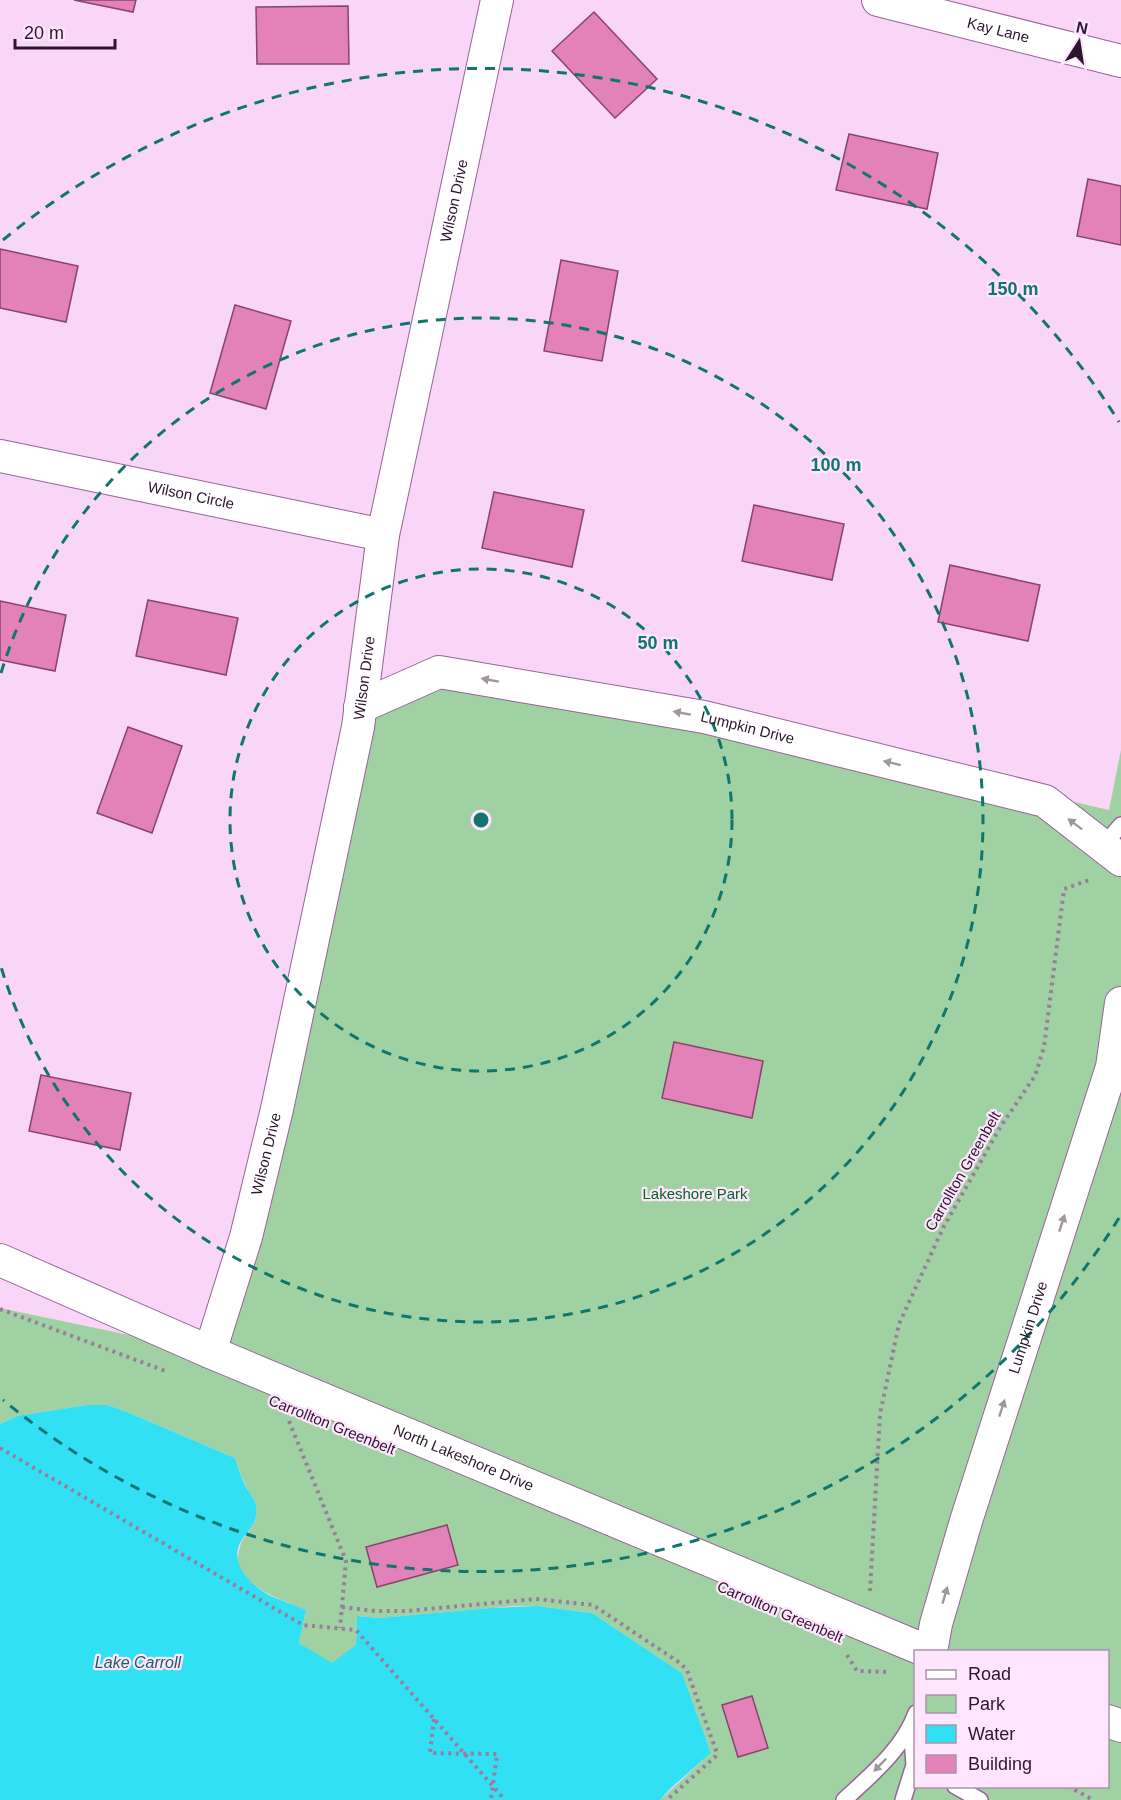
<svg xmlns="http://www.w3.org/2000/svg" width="1121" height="1800" font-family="Helvetica,sans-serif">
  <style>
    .green { fill: #a0d1a2; fill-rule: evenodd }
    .water { fill: #31e0f3 }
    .building { fill: #e282b8; stroke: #87456b; stroke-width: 1.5 }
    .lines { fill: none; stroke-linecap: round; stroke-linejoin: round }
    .lane-casing { stroke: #986299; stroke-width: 18 }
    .street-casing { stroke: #986299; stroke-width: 34 }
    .path { stroke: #9a7d9a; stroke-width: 4; stroke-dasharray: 3 4.5; stroke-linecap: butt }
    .lane { stroke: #fff; stroke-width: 15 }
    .street { stroke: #fff; stroke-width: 32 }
    .oneway { fill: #a096a0 }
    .ring { fill: none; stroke: #0f766e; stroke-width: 3; stroke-dasharray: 10 8 }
    .labels { text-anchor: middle; stroke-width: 4.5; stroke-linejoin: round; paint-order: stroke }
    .street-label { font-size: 15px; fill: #2c162d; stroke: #ffe6fe }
    .park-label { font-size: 15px; fill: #04641f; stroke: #ffe6fe }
    .water-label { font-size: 16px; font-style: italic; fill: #1b5d65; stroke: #ffe6fe }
    .centre { fill: #0f766e; stroke: #ffe6fe; stroke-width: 3 }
    .ring-label { font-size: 18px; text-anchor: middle; font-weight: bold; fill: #0f766e; stroke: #ffe6fe; stroke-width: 4.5; stroke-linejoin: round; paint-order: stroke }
  </style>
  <rect width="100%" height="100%" fill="#f9d5f8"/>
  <path class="green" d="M439 672 704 717 1109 810 1121 750V1800H660L711 1753 682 1673 592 1613 537 1606H515L379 1618 357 1616 356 1645 332 1664 299 1643 306 1610C283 1600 230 1584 239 1551 240 1546 241 1541 244 1538 252 1527 258 1520 256 1505 255 1498 248 1491 245 1484 241 1476 238 1467 235 1458L127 1412 108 1405H87L17 1416 0 1424V1308L210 1352 360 707ZM916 1652H1108V1786H916Z"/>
  <path class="water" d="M87 1405H108L127 1412 235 1458C238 1467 241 1477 245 1485 248 1491 255 1498 256 1505 258 1520 252 1527 243 1538 227 1560 248 1583 267 1594 280 1601 294 1604 306 1610L299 1643 332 1663 356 1645 357 1616 379 1618 491 1608 537 1606 592 1613 682 1673 711 1753 671 1788 660 1800H0V1424L17 1416Z"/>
  <g class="building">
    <polygon points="74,0 136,0 133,12"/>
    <polygon points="348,6 349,64 257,64 256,7"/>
    <polygon points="594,12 657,79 615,118 552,51"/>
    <polygon points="849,134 938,153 927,209 836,190"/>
    <polygon points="1088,179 1121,186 1121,245 1077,236"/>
    <polygon points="0,249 78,266 66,322 0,308"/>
    <polygon points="561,260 618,271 602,361 544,351"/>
    <polygon points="235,305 291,321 266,409 210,393"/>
    <polygon points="494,492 584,510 572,567 482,548"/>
    <polygon points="754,505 844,524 832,580 742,561"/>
    <polygon points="950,565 1040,585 1028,641 938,622"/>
    <polygon points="148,600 238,618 226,675 136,656"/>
    <polygon points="0,601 66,615 55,671 0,660"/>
    <polygon points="128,727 182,746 152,833 97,813"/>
    <polygon points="674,1042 763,1061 752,1118 662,1098"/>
    <polygon points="41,1075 131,1093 120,1150 29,1131"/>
    <polygon points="447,1525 458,1565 377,1587 366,1547"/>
    <polygon points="752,1696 768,1748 738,1757 722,1705"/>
  </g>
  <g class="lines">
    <defs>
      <g id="lane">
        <polyline points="1103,846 1121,825"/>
        <polyline points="955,1786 980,1800"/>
        <path d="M844 1800C871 1775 903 1749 916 1713"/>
        <polyline points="903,1800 914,1765 911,1726"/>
      </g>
      <g id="street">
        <path id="s1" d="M878 0 1121 61"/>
        <path id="s2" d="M0 456 383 535"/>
        <path id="s3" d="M360 707 439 672 704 717 1045 801 1121 860"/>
        <path id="s4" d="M0 1260 210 1352 929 1652"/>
        <path id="s5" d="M210 1352 246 1237 277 1109 358 727 383 535 497 0"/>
        <path id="s6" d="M931 1652 936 1624 966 1521 1112 1067 1121 1003"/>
        <polyline points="1108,1721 1121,1726"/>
      </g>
    </defs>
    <use href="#lane" class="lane-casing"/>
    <use href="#street" class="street-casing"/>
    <g class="path">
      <polyline points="0,1309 168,1372"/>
      <polyline points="289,1421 346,1561 340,1628"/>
      <polyline points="0,1448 303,1625 356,1630 505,1800"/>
      <polyline points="870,1591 880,1414 899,1324 943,1228 1001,1126 1035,1076 1044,1047 1064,889 1092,879"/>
      <polyline points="342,1607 375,1611 406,1611 536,1599 593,1605 680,1663 687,1670 690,1679 717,1753 715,1757 667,1800"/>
      <polyline points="847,1655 857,1671 888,1672"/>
      <polyline points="434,1719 430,1753 497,1754 491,1800"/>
      <polyline points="1068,1786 1093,1800"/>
    </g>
    <use href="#lane" class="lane"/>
    <use href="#street" class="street"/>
  </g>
  <defs><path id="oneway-solid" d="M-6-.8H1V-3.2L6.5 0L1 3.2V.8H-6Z" transform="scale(1.5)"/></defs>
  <g class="oneway">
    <use href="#oneway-solid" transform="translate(490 680) rotate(-170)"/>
    <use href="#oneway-solid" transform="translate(682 713) rotate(-170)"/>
    <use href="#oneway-solid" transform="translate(892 763) rotate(-166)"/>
    <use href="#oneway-solid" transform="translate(1075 824) rotate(-143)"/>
    <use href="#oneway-solid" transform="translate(1062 1223) rotate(-72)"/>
    <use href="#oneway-solid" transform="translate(1002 1408) rotate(-72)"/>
    <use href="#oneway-solid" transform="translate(945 1595) rotate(-74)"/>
    <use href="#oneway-solid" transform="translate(880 1765) rotate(134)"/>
  </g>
  <g class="ring">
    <circle cx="481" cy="820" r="251"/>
    <path d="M1 673A502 502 0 1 1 1 967"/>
    <path d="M1119 1218A752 752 0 0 1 3 1400M3 240A752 752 0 0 1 1119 422"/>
  </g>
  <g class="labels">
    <g class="street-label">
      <text dy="5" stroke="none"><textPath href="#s1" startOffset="124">Kay Lane</textPath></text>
      <text dy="5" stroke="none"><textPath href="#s5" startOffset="1178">Wilson Drive</textPath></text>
      <text dy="5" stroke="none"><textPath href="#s2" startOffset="195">Wilson Circle</textPath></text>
      <text dy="5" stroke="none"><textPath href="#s5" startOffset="692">Wilson Drive</textPath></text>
      <text dy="5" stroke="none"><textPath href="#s3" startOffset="400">Lumpkin Drive</textPath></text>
      <text dy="5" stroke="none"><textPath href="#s5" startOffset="206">Wilson Drive</textPath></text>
      <text transform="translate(963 1171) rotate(-60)" y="5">Carrollton Greenbelt</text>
      <text dy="5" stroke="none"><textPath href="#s6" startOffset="339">Lumpkin Drive</textPath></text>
      <text transform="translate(332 1425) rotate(22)" y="5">Carrollton Greenbelt</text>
      <text dy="5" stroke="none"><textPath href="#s4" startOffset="504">North Lakeshore Drive</textPath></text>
      <text transform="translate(780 1612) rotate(23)" y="5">Carrollton Greenbelt</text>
    </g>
    <g class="park-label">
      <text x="695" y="1199">Lakeshore Park</text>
    </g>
    <g class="water-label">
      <text x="138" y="1668">Lake Carroll</text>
    </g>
  </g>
  <circle cx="481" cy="820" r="9" class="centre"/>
  <g class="ring-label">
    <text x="1013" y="295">150 m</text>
    <text x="836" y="471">100 m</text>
    <text x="658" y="649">50 m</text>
  </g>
  <rect x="914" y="1650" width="195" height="138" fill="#ffe6fe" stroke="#ab93aa" stroke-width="1.5"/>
  <rect x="926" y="1670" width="30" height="9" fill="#ffffff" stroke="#ab93aa" stroke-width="1.5"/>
  <text x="968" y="1680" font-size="18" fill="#2c162d">Road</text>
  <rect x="926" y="1695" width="30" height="18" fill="#a0d1a2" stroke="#ab93aa" stroke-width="1.5"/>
  <text x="968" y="1710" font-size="18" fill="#2c162d">Park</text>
  <rect x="926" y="1725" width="30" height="18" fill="#31e0f3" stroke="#ab93aa" stroke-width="1.5"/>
  <text x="968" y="1740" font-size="18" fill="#2c162d">Water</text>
  <rect x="926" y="1755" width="30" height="18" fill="#e282b8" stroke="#ab93aa" stroke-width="1.5"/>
  <text x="968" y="1770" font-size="18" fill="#2c162d">Building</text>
  <g transform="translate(1079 42) rotate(12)" stroke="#ffe6fe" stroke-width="4.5" paint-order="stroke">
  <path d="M0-4.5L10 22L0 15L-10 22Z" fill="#2c162d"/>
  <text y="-9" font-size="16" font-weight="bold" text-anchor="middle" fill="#2c162d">N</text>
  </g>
  <path d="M15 39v9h100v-9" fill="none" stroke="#2c162d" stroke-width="3"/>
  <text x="24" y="39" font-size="18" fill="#2c162d" stroke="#ffe6fe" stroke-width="4.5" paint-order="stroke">20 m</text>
</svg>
